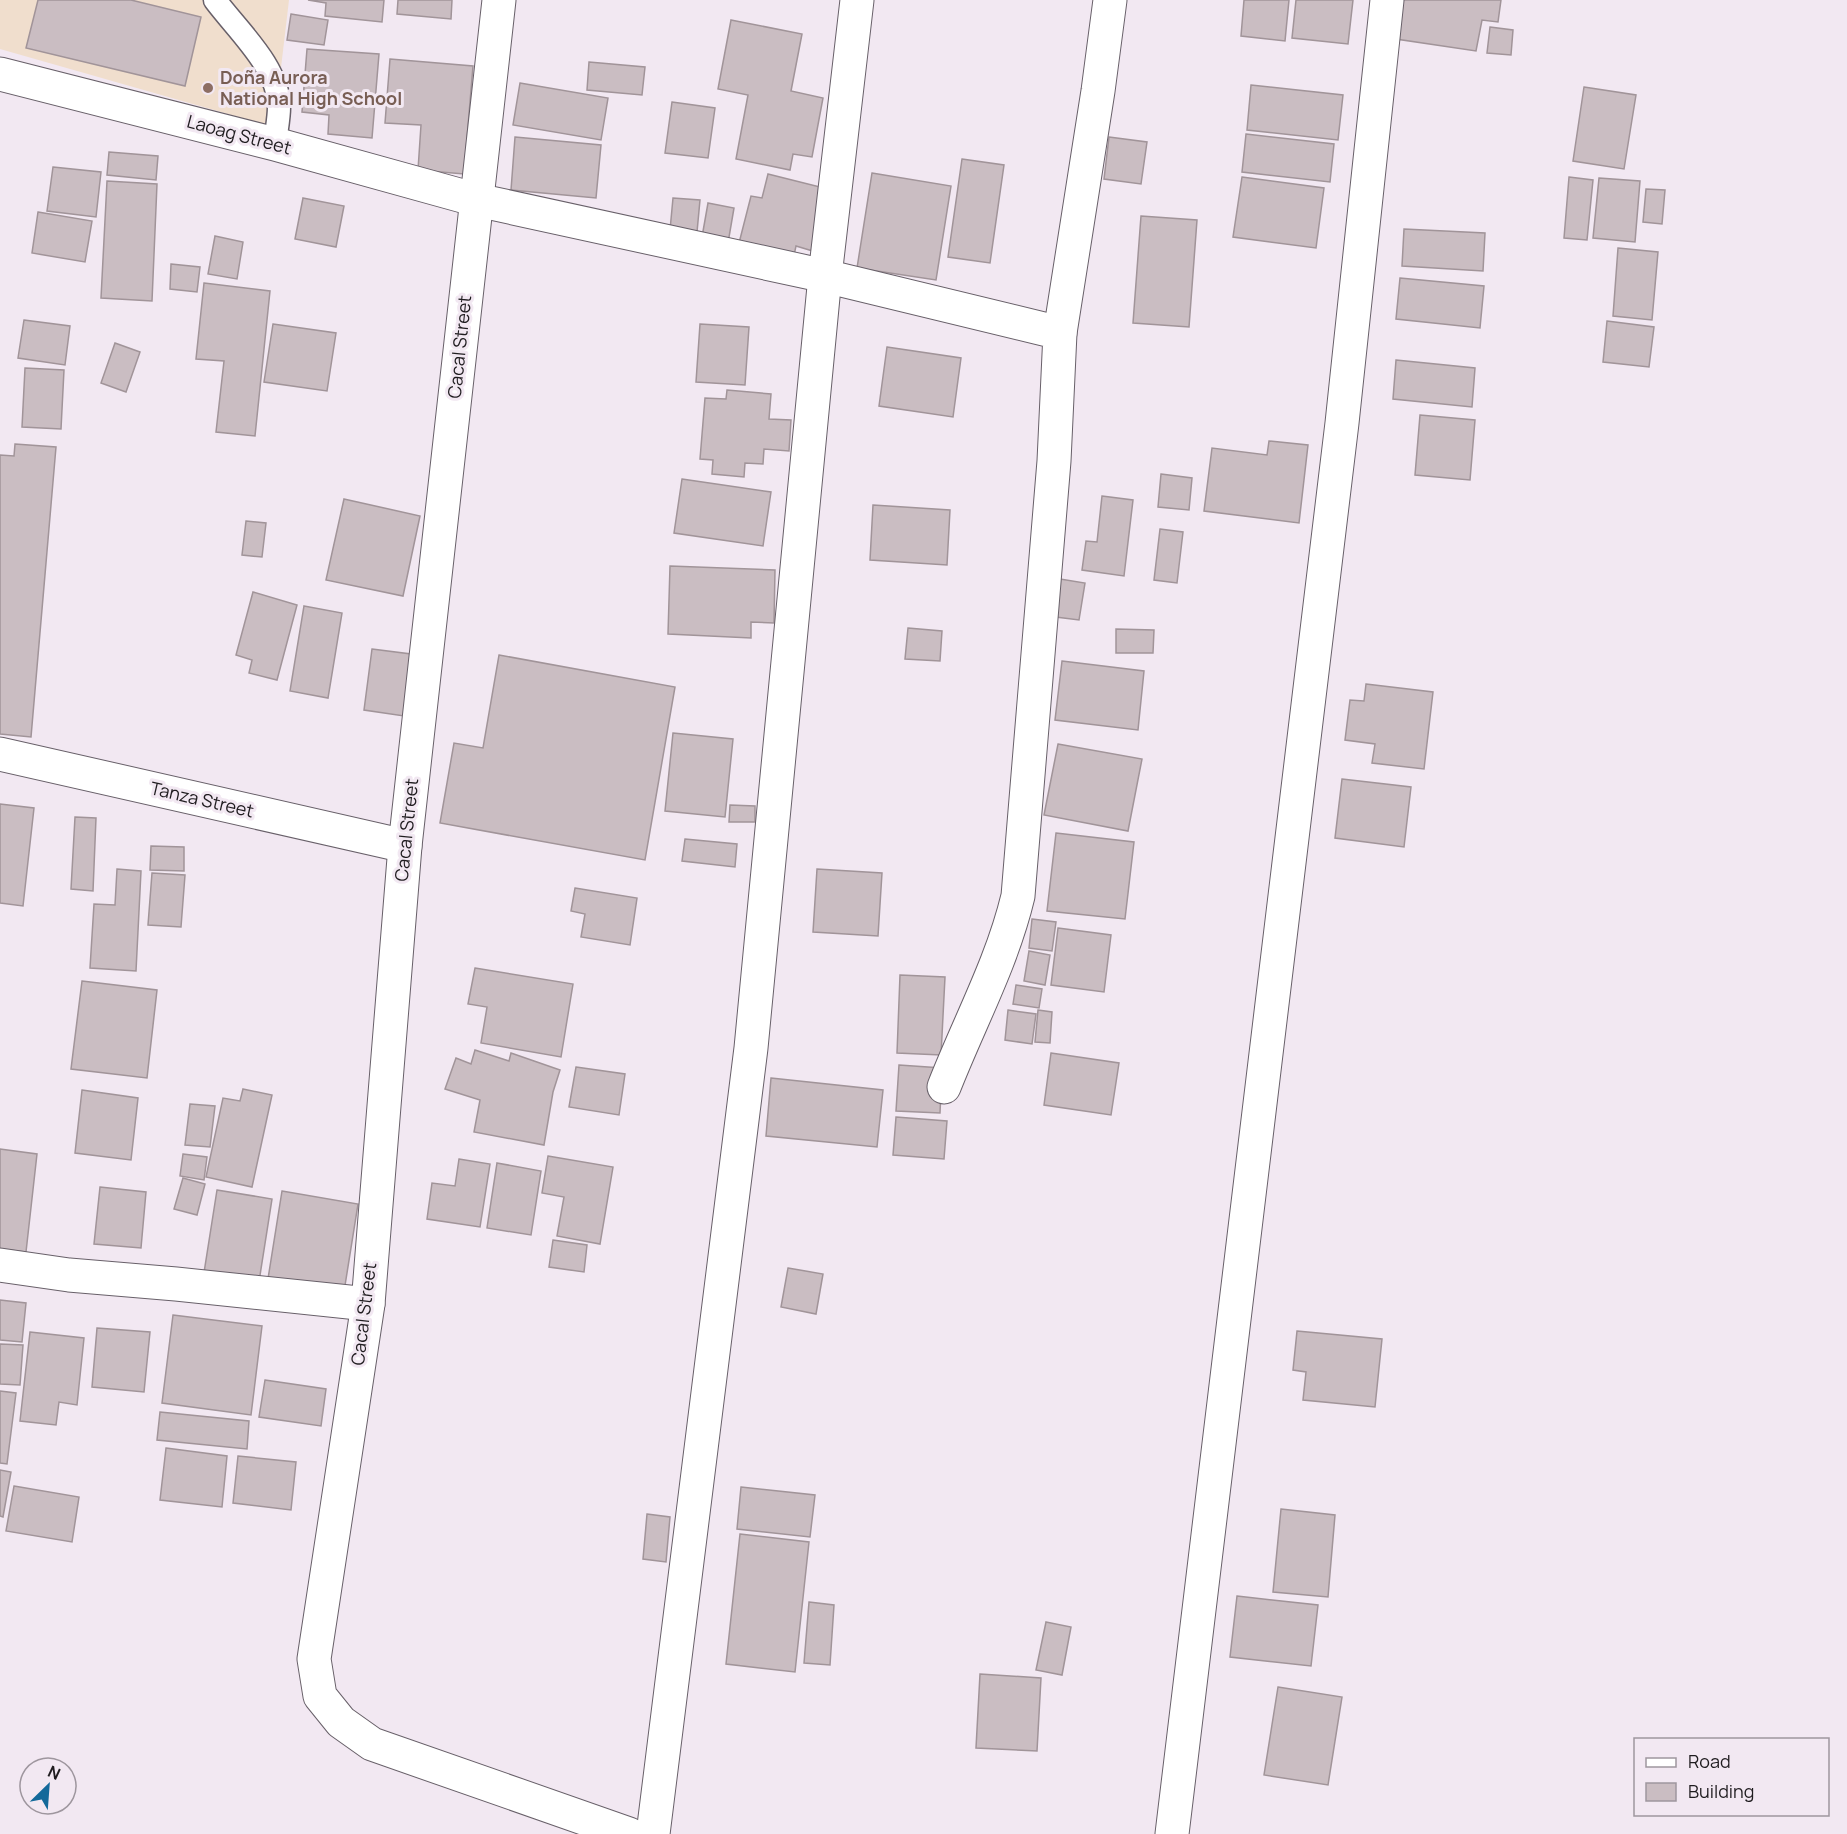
<svg xmlns="http://www.w3.org/2000/svg" width="1847" height="1834" font-family="Manrope,sans-serif">
  <style>
    .education { fill: #f0decd }
    .building { fill: #cabdc2; stroke: #a19499; stroke-width: 1.5 }
    .lines { fill: none; stroke-linecap: round; stroke-linejoin: round }
    .service-casing { stroke: #686069; stroke-width: 25 }
    .minor-casing { stroke: #686069; stroke-width: 35 }
    .tertiary-casing { stroke: #686069; stroke-width: 35 }
    .service { stroke: #fff; stroke-width: 22 }
    .minor { stroke: #fff; stroke-width: 33 }
    .tertiary { stroke: #fff; stroke-width: 33 }
    .education-dot { fill: #8d6e63; stroke: #f2e8f2; stroke-width: 2 }
    .labels { text-anchor: middle; stroke-width: 6; stroke-linejoin: round; paint-order: stroke }
    .education-label { font-size: 18px; font-weight: bold; fill: #785e54; stroke: #f2e8f2; text-anchor: start }
    .street-label { font-size: 18px; fill: #1f1c1f; stroke: #f2e8f2 }
  </style>
  <rect width="100%" height="100%" fill="#f2e8f2"/>
  <polygon class="education" points="0,0 289,0 274,127 0,49"/>
  <g class="building">
    <polygon points="38,0 131,0 201,17 185,86 26,48"/>
    <polygon points="308,0 384,0 382,22 325,16 326,3"/>
    <polygon points="398,0 452,0 451,19 397,14"/>
    <polygon points="1244,0 1289,0 1285,41 1241,36"/>
    <polygon points="1296,0 1353,0 1348,44 1292,38"/>
    <polygon points="1402,0 1501,0 1498,22 1482,20 1476,51 1396,39"/>
    <polygon points="291,14 328,20 324,45 287,40"/>
    <polygon points="731,20 802,34 791,91 823,98 812,157 793,154 790,170 736,159 748,95 718,89"/>
    <polygon points="1490,27 1513,30 1511,55 1487,53"/>
    <polygon points="307,49 379,54 372,138 328,134 329,115 302,112"/>
    <polygon points="390,59 473,66 464,174 418,170 421,125 385,123"/>
    <polygon points="589,62 645,67 642,95 587,90"/>
    <polygon points="520,83 608,98 601,140 513,125"/>
    <polygon points="1251,85 1343,95 1338,140 1247,130"/>
    <polygon points="1584,87 1636,95 1624,169 1573,161"/>
    <polygon points="672,102 715,108 708,158 665,153"/>
    <polygon points="1246,134 1334,144 1330,182 1242,172"/>
    <polygon points="515,137 601,145 596,198 511,190"/>
    <polygon points="1109,137 1147,142 1141,184 1104,179"/>
    <polygon points="109,152 158,156 156,180 107,175"/>
    <polygon points="962,159 1004,165 990,263 948,257"/>
    <polygon points="53,167 101,172 96,217 47,211"/>
    <polygon points="872,173 951,186 936,280 857,268"/>
    <polygon points="768,174 832,190 816,252 796,246 793,260 738,247 751,196 762,198"/>
    <polygon points="1242,177 1324,188 1316,248 1233,237"/>
    <polygon points="1569,177 1593,180 1587,240 1564,238"/>
    <polygon points="1599,178 1640,181 1635,242 1593,238"/>
    <polygon points="107,181 157,184 152,301 101,298"/>
    <polygon points="1646,189 1665,190 1662,224 1643,222"/>
    <polygon points="303,198 344,206 336,247 295,239"/>
    <polygon points="673,198 700,200 697,232 670,230"/>
    <polygon points="708,203 734,208 728,243 702,237"/>
    <polygon points="38,212 92,221 85,262 32,253"/>
    <polygon points="1141,216 1197,220 1189,327 1133,323"/>
    <polygon points="1404,229 1485,233 1483,271 1402,266"/>
    <polygon points="215,236 243,242 237,279 208,274"/>
    <polygon points="1618,248 1658,252 1652,320 1613,316"/>
    <polygon points="171,264 200,267 197,292 170,289"/>
    <polygon points="1400,278 1484,286 1480,328 1396,319"/>
    <polygon points="204,283 270,291 255,436 216,432 224,361 196,359"/>
    <polygon points="24,320 70,326 65,365 18,358"/>
    <polygon points="1607,321 1654,327 1649,367 1603,362"/>
    <polygon points="273,324 336,333 327,391 264,382"/>
    <polygon points="700,324 749,327 745,385 696,382"/>
    <polygon points="115,343 140,352 126,392 101,383"/>
    <polygon points="887,347 961,358 953,417 879,406"/>
    <polygon points="1396,360 1475,368 1472,407 1393,399"/>
    <polygon points="25,368 64,370 61,429 22,427"/>
    <polygon points="727,390 771,394 769,419 791,420 789,451 764,449 763,464 745,463 744,477 712,474 713,460 700,459 705,398 726,399"/>
    <polygon points="1420,415 1475,420 1470,480 1415,475"/>
    <polygon points="1269,441 1308,445 1299,523 1204,511 1212,448 1267,455"/>
    <polygon points="15,444 56,447 31,737 0,734 0,455 14,456"/>
    <polygon points="1161,474 1192,478 1189,510 1158,507"/>
    <polygon points="682,479 771,492 763,546 674,533"/>
    <polygon points="1102,496 1133,500 1124,576 1082,570 1086,541 1097,542"/>
    <polygon points="344,499 420,516 403,596 326,580"/>
    <polygon points="873,505 950,510 947,565 870,560"/>
    <polygon points="246,521 266,523 262,557 242,555"/>
    <polygon points="1160,529 1183,532 1177,583 1154,580"/>
    <polygon points="670,566 775,570 774,623 751,622 751,638 668,634"/>
    <polygon points="1054,578 1085,583 1079,620 1048,616"/>
    <polygon points="253,592 297,605 277,680 249,673 252,660 236,655"/>
    <polygon points="304,606 342,613 328,698 290,691"/>
    <polygon points="908,628 942,631 940,661 905,659"/>
    <polygon points="1116,629 1154,630 1153,653 1116,653"/>
    <polygon points="372,649 411,654 404,716 364,710"/>
    <polygon points="499,655 675,687 645,860 440,823 454,743 483,748"/>
    <polygon points="1062,661 1144,671 1138,730 1055,720"/>
    <polygon points="1366,684 1433,692 1424,769 1372,763 1375,744 1345,740 1350,700 1364,701"/>
    <polygon points="673,733 733,739 725,817 665,811"/>
    <polygon points="1058,744 1142,759 1128,831 1044,815"/>
    <polygon points="1342,779 1411,787 1404,847 1335,838"/>
    <polygon points="0,804 34,808 23,906 0,903"/>
    <polygon points="730,805 755,806 755,822 729,822"/>
    <polygon points="75,817 96,818 93,891 71,889"/>
    <polygon points="1056,833 1134,842 1125,919 1047,911"/>
    <polygon points="685,839 737,844 735,867 682,861"/>
    <polygon points="151,846 184,847 184,871 150,870"/>
    <polygon points="117,869 141,871 136,971 90,968 94,904 115,905"/>
    <polygon points="817,869 882,873 878,936 813,932"/>
    <polygon points="152,873 185,875 181,927 148,925"/>
    <polygon points="575,888 637,898 630,945 581,937 585,914 571,911"/>
    <polygon points="1032,919 1056,922 1052,951 1029,948"/>
    <polygon points="1058,928 1111,935 1104,992 1051,985"/>
    <polygon points="1029,951 1050,955 1045,985 1024,981"/>
    <polygon points="475,968 573,984 561,1057 481,1043 487,1007 468,1004"/>
    <polygon points="900,975 945,977 941,1055 897,1053"/>
    <polygon points="82,981 157,990 147,1078 71,1069"/>
    <polygon points="1016,985 1042,989 1039,1008 1013,1004"/>
    <polygon points="1008,1010 1036,1014 1032,1044 1005,1040"/>
    <polygon points="1038,1010 1052,1012 1050,1043 1035,1042"/>
    <polygon points="475,1050 509,1061 511,1053 560,1070 553,1092 544,1145 474,1132 480,1100 445,1089 456,1058 471,1064"/>
    <polygon points="1051,1053 1119,1063 1111,1115 1044,1105"/>
    <polygon points="899,1065 942,1068 940,1113 896,1111"/>
    <polygon points="576,1067 625,1074 619,1115 569,1107"/>
    <polygon points="771,1078 883,1090 877,1147 766,1136"/>
    <polygon points="243,1089 272,1095 252,1187 206,1177 223,1098 240,1101"/>
    <polygon points="82,1090 138,1098 131,1160 75,1153"/>
    <polygon points="190,1104 215,1106 210,1147 185,1145"/>
    <polygon points="896,1117 947,1121 944,1159 893,1155"/>
    <polygon points="0,1149 37,1154 26,1252 0,1249"/>
    <polygon points="183,1154 207,1157 204,1180 180,1176"/>
    <polygon points="548,1156 613,1167 600,1244 557,1236 564,1197 542,1193"/>
    <polygon points="459,1159 490,1164 480,1227 427,1219 432,1183 455,1186"/>
    <polygon points="497,1163 541,1171 531,1235 487,1228"/>
    <polygon points="183,1178 205,1184 197,1215 174,1209"/>
    <polygon points="100,1187 146,1192 141,1248 94,1244"/>
    <polygon points="217,1190 272,1199 258,1288 203,1279"/>
    <polygon points="282,1191 358,1204 343,1298 267,1285"/>
    <polygon points="553,1240 587,1245 584,1272 549,1267"/>
    <polygon points="788,1268 823,1274 816,1314 781,1307"/>
    <polygon points="0,1300 26,1303 22,1342 0,1340"/>
    <polygon points="173,1315 262,1326 251,1415 162,1403"/>
    <polygon points="97,1328 150,1332 144,1392 92,1387"/>
    <polygon points="1297,1331 1382,1339 1375,1407 1303,1400 1306,1372 1293,1370"/>
    <polygon points="30,1332 84,1338 77,1405 59,1402 56,1425 20,1421"/>
    <polygon points="0,1344 23,1345 20,1385 0,1384"/>
    <polygon points="265,1380 326,1389 321,1426 259,1417"/>
    <polygon points="0,1391 16,1393 7,1464 0,1463"/>
    <polygon points="160,1412 249,1421 247,1449 157,1440"/>
    <polygon points="166,1448 227,1456 222,1507 160,1500"/>
    <polygon points="238,1456 296,1462 291,1510 233,1503"/>
    <polygon points="0,1470 11,1472 3,1517 0,1516"/>
    <polygon points="14,1486 79,1497 72,1542 6,1531"/>
    <polygon points="741,1487 815,1495 810,1537 737,1529"/>
    <polygon points="1281,1509 1335,1515 1328,1597 1273,1592"/>
    <polygon points="647,1514 670,1517 666,1562 643,1559"/>
    <polygon points="740,1534 809,1542 795,1672 726,1664"/>
    <polygon points="1237,1596 1318,1605 1311,1666 1230,1657"/>
    <polygon points="809,1602 834,1605 830,1665 804,1663"/>
    <polygon points="1046,1622 1071,1627 1062,1675 1036,1670"/>
    <polygon points="980,1674 1041,1678 1037,1751 976,1748"/>
    <polygon points="1278,1687 1342,1697 1328,1785 1264,1775"/>
  </g>
  <g class="lines">
    <defs>
      <path id="service" d="M215 0C238 31 279 67 279 107 279 119 276 132 275 144"/>
      <g id="minor">
        <path d="M0 74 275 144 477 200 825 276 1060 333 1054 461 1018 896C1002 963 969 1023 944 1087"/>
        <polyline points="1060,333 1098,91 1110,0"/>
        <polyline points="0,754 405,846"/>
        <polyline points="0,1265 69,1275 176,1284 368,1304"/>
        <polyline points="653,1834 751,1048 825,276 857,0"/>
        <polyline points="1172,1834 1342,423 1387,0"/>
      </g>
      <polyline id="tertiary" points="499,0 405,846 368,1304 314,1659 320,1696 341,1722 372,1744 629,1834"/>
    </defs>
    <use href="#service" class="service-casing"/>
    <use href="#minor" class="minor-casing"/>
    <use href="#tertiary" class="tertiary-casing"/>
    <use href="#service" class="service"/>
    <use href="#minor" class="minor"/>
    <use href="#tertiary" class="tertiary"/>
  </g>
  <circle class="education-dot" cx="208" cy="88" r="6"/>
  <g class="labels">
    <g class="education-label">
      <text x="220" y="84">Doña Aurora<tspan x="220" dy="21">National High School</tspan></text>
    </g>
    <g class="street-label">
      <text transform="translate(239 135) rotate(15)" y="6">Laoag Street</text>
      <text transform="translate(460 347) rotate(-84)" y="6">Cacal Street</text>
      <text transform="translate(202 800) rotate(13)" y="6">Tanza Street</text>
      <text transform="translate(407 830) rotate(-84)" y="6">Cacal Street</text>
      <text transform="translate(364 1314) rotate(-83)" y="6">Cacal Street</text>
    </g>
  </g>
  <rect x="1634" y="1738" width="195" height="78" fill="#f2e8f2" stroke="#9e969e" stroke-width="1.5"/>
  <rect x="1646" y="1758" width="30" height="9" fill="#ffffff" stroke="#9e969e" stroke-width="1.5"/>
  <text x="1688" y="1768" font-size="18" fill="#1f1c1f">Road</text>
  <rect x="1646" y="1783" width="30" height="18" fill="#cabdc2" stroke="#9e969e" stroke-width="1.5"/>
  <text x="1688" y="1798" font-size="18" fill="#1f1c1f">Building</text>
  <g transform="translate(48 1786) rotate(25)"><circle r="28" fill="#f2e8f2" stroke="#9e969e" stroke-width="1.5"/>
  <path d="M0-4.5L10 22L0 15L-10 22Z" fill="#13699a"/>
  <text y="-9" font-size="16" font-weight="bold" text-anchor="middle" fill="#1f1c1f">N</text>
  </g>
</svg>
